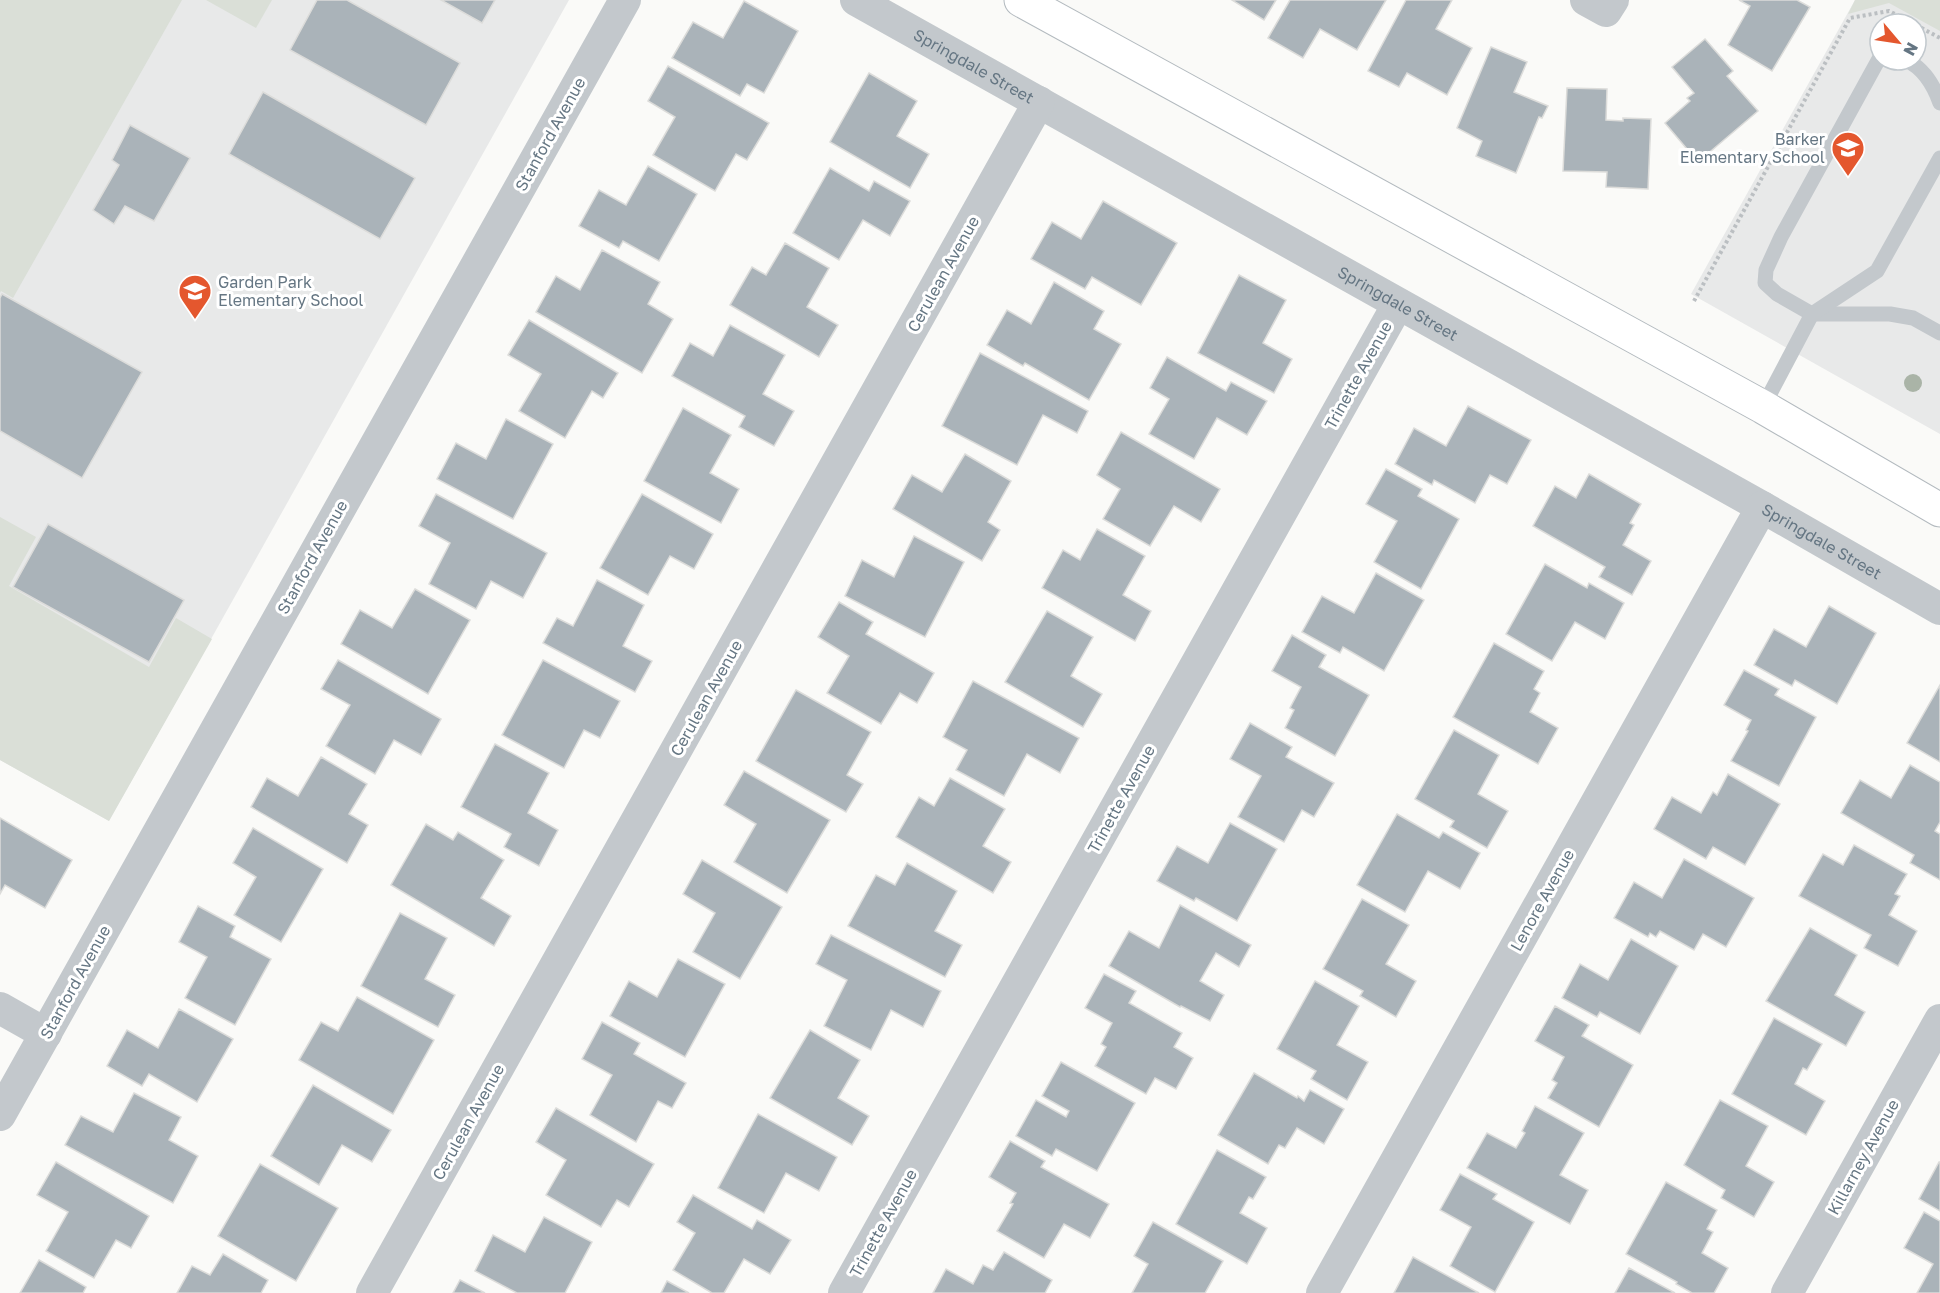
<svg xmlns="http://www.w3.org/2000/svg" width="1940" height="1293" font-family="'Golos Text',sans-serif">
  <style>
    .built { fill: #e8e9e9; fill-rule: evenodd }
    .green { fill: #dadfd7 }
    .building { fill: #aab3b9; stroke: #dcdcda; stroke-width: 1.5 }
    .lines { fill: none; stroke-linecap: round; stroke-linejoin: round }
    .secondary-casing { stroke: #b3babf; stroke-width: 35 }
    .path { stroke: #bbbfc2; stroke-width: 4; stroke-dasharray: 3 3; stroke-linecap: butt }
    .service { stroke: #c3c8cc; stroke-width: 15 }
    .minor { stroke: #c3c8cc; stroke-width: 32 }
    .secondary { stroke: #fff; stroke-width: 33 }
    .tree { fill: #aab4a7 }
    .labels { text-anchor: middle; stroke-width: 6; stroke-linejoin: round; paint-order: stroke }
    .street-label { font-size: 16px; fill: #657683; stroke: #fff }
    .poi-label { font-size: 16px; fill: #657683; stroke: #fff; text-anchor: end }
  </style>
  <rect width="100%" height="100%" fill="#fafaf8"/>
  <g class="built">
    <polygon points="0,0 569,0 109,821 0,760"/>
    <path d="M1855 0H1940V434L1691 294ZM1880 24H1916V60H1880Z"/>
  </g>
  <g class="green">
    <polygon points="0,0 182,0 13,298 1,291 0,293"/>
    <polygon points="206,0 272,0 256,28"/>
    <polygon points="1855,0 1940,0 1940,31 1889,3 1848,14"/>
    <polygon points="0,517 36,537 9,586 149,667 176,618 212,639 109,821 0,760"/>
  </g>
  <g class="building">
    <polygon points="317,0 347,0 460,63 426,125 290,50"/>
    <polygon points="441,0 495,0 482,23"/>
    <polygon points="1232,0 1276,0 1264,20"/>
    <polygon points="1290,0 1386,0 1357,50 1320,29 1303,58 1268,38"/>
    <polygon points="1406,0 1452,0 1436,29 1472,48 1447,95 1407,73 1399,87 1368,71"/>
    <polygon points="1739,0 1797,0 1810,7 1772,71 1728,45 1750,6"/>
    <polygon points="744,1 798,31 764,93 747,84 740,96 672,58 693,22 723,38"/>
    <polygon points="1705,39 1733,71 1727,76 1758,111 1698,162 1665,123 1690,101 1687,98 1694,93 1672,67"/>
    <polygon points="1491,47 1527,62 1514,92 1548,106 1542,118 1539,117 1516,173 1476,156 1482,141 1457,128"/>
    <polygon points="668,66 769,123 747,160 736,154 715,191 653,155 675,117 648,101"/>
    <polygon points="869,73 917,101 897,136 929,154 910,188 830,142"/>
    <polygon points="1567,88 1607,89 1606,120 1623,121 1623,118 1651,119 1648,189 1606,187 1607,172 1563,171"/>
    <polygon points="263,92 415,178 380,239 229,154"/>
    <polygon points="130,125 190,158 154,221 125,206 114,224 93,210 119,165 112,160"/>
    <polygon points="648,166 697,194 659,261 623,241 619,248 579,226 599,190 626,205"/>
    <polygon points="830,168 869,191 874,181 910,201 890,236 863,220 839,260 793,233"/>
    <polygon points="1103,201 1177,243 1141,305 1092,277 1085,289 1031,259 1052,222 1081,239"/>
    <polygon points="785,243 829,268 807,307 838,325 819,357 730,305 752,267 766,275"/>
    <polygon points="602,250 660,282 648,304 673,319 642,373 536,312 556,276 580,290"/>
    <polygon points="1239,275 1286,300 1263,343 1292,359 1274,393 1198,353"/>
    <polygon points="1054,282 1104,311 1094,329 1121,344 1089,400 1025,363 1023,366 987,345 1007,310 1031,324"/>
    <polygon points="2,294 142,372 82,478 0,431 0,298"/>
    <polygon points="529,320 618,373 603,398 592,391 565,438 519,411 541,374 508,355"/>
    <polygon points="730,325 785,355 763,394 794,411 774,446 739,427 745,416 672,376 690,343 713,356"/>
    <polygon points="980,353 1088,411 1077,433 1043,415 1017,465 942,426"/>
    <polygon points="1167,357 1226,391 1231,382 1267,401 1247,435 1217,418 1194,459 1149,434 1169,399 1150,388"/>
    <polygon points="1468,406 1531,440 1507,484 1490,475 1475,503 1434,480 1432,485 1395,464 1414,428 1446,446"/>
    <polygon points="683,408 731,435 710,473 739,489 721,523 644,481"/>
    <polygon points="506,419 553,444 513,519 437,479 456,443 486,459"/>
    <polygon points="1121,432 1220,489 1201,522 1174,506 1150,546 1103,519 1120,489 1097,475"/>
    <polygon points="965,454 1011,481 988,522 1000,530 982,561 893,509 912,475 942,492"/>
    <polygon points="1386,469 1422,489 1418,496 1459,519 1421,589 1374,562 1397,521 1366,504"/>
    <polygon points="1589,474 1641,504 1630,523 1634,525 1623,545 1651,561 1632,595 1599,577 1605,567 1533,526 1555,486 1576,498"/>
    <polygon points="436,494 547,553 523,598 491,581 476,609 429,584 450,543 419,526"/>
    <polygon points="642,494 713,534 694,569 670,556 648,595 600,568"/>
    <polygon points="48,524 184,600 149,662 13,587"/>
    <polygon points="1097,529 1145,556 1123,595 1151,611 1135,641 1042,588 1063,550 1080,560"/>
    <polygon points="914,536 964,562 925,637 845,596 862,560 894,577"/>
    <polygon points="1545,564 1587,588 1589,583 1624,603 1605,639 1575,622 1552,661 1506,634"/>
    <polygon points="1376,573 1424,600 1384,671 1343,647 1340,653 1302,632 1322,596 1354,613"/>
    <polygon points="597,580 644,605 623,646 652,661 635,692 543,643 557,618 573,626"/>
    <polygon points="415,589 470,620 428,694 341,644 360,610 392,628"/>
    <polygon points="839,602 873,622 866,634 934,673 917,703 900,693 881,724 827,693 849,656 818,637"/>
    <polygon points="1829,606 1876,633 1837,704 1795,680 1792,686 1754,665 1774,629 1806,647"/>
    <polygon points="1047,611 1093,637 1071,676 1102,694 1083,727 1005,682"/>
    <polygon points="1292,635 1326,655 1319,667 1369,695 1335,756 1285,728 1294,710 1290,708 1301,687 1272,671"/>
    <polygon points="1494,643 1544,671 1534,689 1540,693 1530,712 1558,728 1538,764 1453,717"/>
    <polygon points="338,660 441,719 421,755 394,740 375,774 326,746 350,705 321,689"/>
    <polygon points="543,660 620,701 600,738 584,730 564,768 502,735"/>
    <polygon points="1744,670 1779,689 1775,695 1816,717 1779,786 1731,761 1748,731 1746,730 1751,720 1724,705"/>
    <polygon points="973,681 1079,738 1060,773 1027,754 1004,796 956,770 967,750 943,737"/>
    <polygon points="1940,685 1940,762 1907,743"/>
    <polygon points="796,690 871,732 847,775 863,784 846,812 756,761"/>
    <polygon points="1250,723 1292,747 1286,757 1334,783 1314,817 1302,810 1284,842 1238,817 1261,776 1230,759"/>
    <polygon points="1454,730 1499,755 1478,794 1508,811 1487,848 1450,827 1454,821 1415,799"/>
    <polygon points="495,744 549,773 528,813 558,830 539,866 504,847 511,834 461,807"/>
    <polygon points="321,757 367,784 349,814 368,825 347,863 251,807 267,778 298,796"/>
    <polygon points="1910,765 1940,782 1940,822 1935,831 1940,834 1940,880 1910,863 1914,855 1841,813 1860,780 1891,798"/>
    <polygon points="744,771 830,820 787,893 734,862 756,824 724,805"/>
    <polygon points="1728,774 1780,804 1745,865 1713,847 1706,859 1654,829 1672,797 1701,813 1713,792 1717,795"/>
    <polygon points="950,778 1005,809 983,846 1011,862 993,893 896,837 919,797 934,806"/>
    <polygon points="1397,814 1439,838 1443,832 1480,853 1460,889 1428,871 1405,912 1357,885"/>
    <polygon points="0,818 72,860 45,908 5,885 0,894"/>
    <polygon points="1230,823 1277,849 1237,921 1196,898 1194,901 1157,881 1177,846 1208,863"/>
    <polygon points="426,824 453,840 458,832 504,860 481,898 511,916 494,946 391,885"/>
    <polygon points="253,828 323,869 281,942 234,915 256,877 233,863"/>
    <polygon points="1854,845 1907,874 1895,894 1900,896 1889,915 1917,931 1898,966 1864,948 1871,935 1799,896 1823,854 1843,865"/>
    <polygon points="1684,859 1754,898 1726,947 1703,934 1694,950 1660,931 1656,937 1650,933 1648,937 1614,918 1634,882 1662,898"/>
    <polygon points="702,860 782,907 740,979 693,952 715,913 683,894"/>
    <polygon points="907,863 957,891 935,931 962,945 945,977 848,926 876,875 895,885"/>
    <polygon points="1362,899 1409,925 1386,964 1416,981 1396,1017 1360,996 1363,991 1323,969"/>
    <polygon points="1180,905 1251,945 1239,967 1216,953 1200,981 1224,995 1210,1021 1181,1006 1180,1007 1109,966 1129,931 1159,948"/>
    <polygon points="198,906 235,926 230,937 271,959 235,1025 185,998 207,957 179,942"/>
    <polygon points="400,913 447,938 425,979 455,995 438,1027 361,986"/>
    <polygon points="1810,928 1857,955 1835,995 1865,1012 1846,1046 1766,1001"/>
    <polygon points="831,935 941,991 923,1027 891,1010 871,1050 824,1026 847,980 816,964"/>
    <polygon points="1631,939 1678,966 1640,1034 1600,1012 1597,1017 1562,998 1580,964 1608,980"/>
    <polygon points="678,959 725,984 685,1057 610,1016 629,981 657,997"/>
    <polygon points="1104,974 1136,991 1129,1003 1182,1033 1174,1047 1193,1058 1176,1089 1155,1078 1146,1094 1095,1066 1106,1047 1101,1044 1112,1023 1085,1008"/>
    <polygon points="1315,981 1359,1006 1337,1045 1368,1062 1347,1100 1311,1079 1316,1071 1277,1049"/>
    <polygon points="357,997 434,1040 393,1114 299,1060 321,1022 338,1031"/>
    <polygon points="1555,1006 1589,1025 1582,1036 1633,1065 1599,1127 1548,1098 1557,1083 1552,1080 1564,1057 1535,1041"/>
    <polygon points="179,1009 233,1039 197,1102 149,1074 142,1086 107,1066 127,1030 158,1048"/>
    <polygon points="1774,1018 1822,1044 1807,1070 1803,1068 1795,1084 1825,1101 1806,1135 1732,1094"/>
    <polygon points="602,1022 640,1043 634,1054 686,1083 672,1108 658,1101 636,1142 590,1115 612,1075 582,1059"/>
    <polygon points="810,1030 860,1060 838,1098 869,1116 852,1145 770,1098"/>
    <polygon points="1061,1062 1135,1103 1097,1171 1056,1149 1052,1156 1016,1136 1036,1100 1066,1117 1069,1111 1042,1096"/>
    <polygon points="1254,1073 1297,1098 1298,1096 1304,1101 1310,1090 1344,1109 1324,1144 1297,1128 1285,1148 1279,1145 1268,1164 1218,1135"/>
    <polygon points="313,1085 391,1130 372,1162 342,1145 319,1185 271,1156"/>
    <polygon points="134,1093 181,1117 169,1140 198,1156 173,1203 65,1145 81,1116 113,1132"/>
    <polygon points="1720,1100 1768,1126 1746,1166 1774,1182 1754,1217 1721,1198 1725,1190 1684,1165"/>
    <polygon points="1535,1106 1584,1133 1560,1175 1588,1190 1570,1224 1467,1168 1487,1133 1516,1148 1525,1133 1522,1131"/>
    <polygon points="556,1108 654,1164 629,1207 617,1200 601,1227 546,1195 566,1160 536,1142"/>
    <polygon points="758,1114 837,1157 819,1191 786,1173 764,1213 718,1188"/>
    <polygon points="1010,1141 1045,1161 1041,1167 1109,1204 1090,1238 1064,1224 1044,1258 997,1231 1013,1204 1010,1203 1016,1193 989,1177"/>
    <polygon points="1217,1150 1266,1177 1253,1199 1249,1197 1240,1213 1267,1228 1247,1264 1176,1224"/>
    <polygon points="56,1162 149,1216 131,1248 116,1240 94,1278 46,1251 68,1212 37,1195"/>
    <polygon points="1939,1162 1940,1162 1940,1211 1919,1199"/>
    <polygon points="260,1164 338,1208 296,1281 218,1236"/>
    <polygon points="1460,1174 1497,1194 1493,1199 1534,1222 1495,1292 1450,1266 1471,1227 1440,1210"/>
    <polygon points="1666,1182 1717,1210 1707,1229 1713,1232 1702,1253 1728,1268 1714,1293 1692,1293 1676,1284 1677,1282 1626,1254"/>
    <polygon points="693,1195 752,1229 757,1220 791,1240 770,1274 744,1259 724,1293 712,1293 673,1270 695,1233 677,1222"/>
    <polygon points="1924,1212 1940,1221 1940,1293 1917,1293 1933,1264 1904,1248"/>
    <polygon points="544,1217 592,1242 565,1293 517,1293 475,1271 493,1235 525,1252"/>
    <polygon points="1153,1222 1223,1261 1205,1293 1132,1293 1148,1264 1134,1256"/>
    <polygon points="1004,1252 1052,1280 1045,1293 933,1293 946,1269 973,1284 983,1265 993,1270"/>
    <polygon points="223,1254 268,1280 261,1293 177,1293 192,1266 210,1275"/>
    <polygon points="1413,1257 1479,1293 1394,1293"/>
    <polygon points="39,1260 86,1287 83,1293 20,1293"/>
    <polygon points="1629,1268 1675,1293 1615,1293"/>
    <polygon points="460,1280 485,1293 453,1293"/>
    <polygon points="667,1281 689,1293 661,1293"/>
  </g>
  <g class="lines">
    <defs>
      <polyline id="secondary" points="1021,0 1763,407 1940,510"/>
    </defs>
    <use href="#secondary" class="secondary-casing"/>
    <g class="path">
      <polyline points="1916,25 1940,38"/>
      <polyline points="1694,301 1850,18 1889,11 1914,24"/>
    </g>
    <g class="service">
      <polyline points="1880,57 1781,237 1766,270 1765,283 1777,294 1812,314 1890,314 1913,318 1940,333"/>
      <path d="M1906 60C1923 68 1934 86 1940 103"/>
      <polyline points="1763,407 1812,314 1877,271 1940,158"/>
    </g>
    <g class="minor">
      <path id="s1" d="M856 0 1762 507 1940 609"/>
      <polyline points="1586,0 1606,11 1613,0"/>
      <polyline points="0,1008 46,1034"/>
      <polyline points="0,1115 625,0"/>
      <polyline points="372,1293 1039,102"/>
      <polyline points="844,1293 1398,304"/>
      <polyline points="1322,1293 1762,507"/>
      <polyline points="1787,1293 1940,1020"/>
    </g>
    <use href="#secondary" class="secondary"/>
  </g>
  <circle class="tree" cx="1913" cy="383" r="9"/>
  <defs>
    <symbol id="school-pin" viewBox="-11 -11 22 30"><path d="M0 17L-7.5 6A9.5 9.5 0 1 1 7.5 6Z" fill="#e4572e" stroke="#fff"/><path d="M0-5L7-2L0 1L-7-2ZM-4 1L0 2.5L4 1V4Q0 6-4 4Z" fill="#fff"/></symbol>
  </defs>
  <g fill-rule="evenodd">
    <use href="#school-pin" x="1829" y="129" width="38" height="52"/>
    <use href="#school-pin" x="176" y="272" width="38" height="52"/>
  </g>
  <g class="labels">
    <g class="street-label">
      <text dy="6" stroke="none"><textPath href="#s1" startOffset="135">Springdale Street</textPath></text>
      <text transform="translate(550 134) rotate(-61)" y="6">Stanford Avenue</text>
      <text transform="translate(943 274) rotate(-61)" y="6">Cerulean Avenue</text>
      <text dy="6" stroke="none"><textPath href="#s1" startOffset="621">Springdale Street</textPath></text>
      <text transform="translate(1358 375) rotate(-61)" y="6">Trinette Avenue</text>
      <text dy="6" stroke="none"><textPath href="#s1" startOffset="1107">Springdale Street</textPath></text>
      <text transform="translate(312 557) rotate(-61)" y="6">Stanford Avenue</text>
      <text transform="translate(706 698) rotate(-61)" y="6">Cerulean Avenue</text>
      <text transform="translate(1121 799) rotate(-61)" y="6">Trinette Avenue</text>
      <text transform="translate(1542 900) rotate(-61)" y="6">Lenore Avenue</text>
      <text transform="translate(75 982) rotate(-61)" y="6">Stanford Avenue</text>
      <text transform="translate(468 1122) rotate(-61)" y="6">Cerulean Avenue</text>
      <text transform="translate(1863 1157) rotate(-61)" y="6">Killarney Avenue</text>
      <text transform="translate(883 1223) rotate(-61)" y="6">Trinette Avenue</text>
    </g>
    <g class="poi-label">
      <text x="1825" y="145">Barker<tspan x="1825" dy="18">Elementary School</tspan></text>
      <text x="218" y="288" text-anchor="start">Garden Park<tspan x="218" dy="18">Elementary School</tspan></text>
    </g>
  </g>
  <g transform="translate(1898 42) rotate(119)"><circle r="28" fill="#ffffff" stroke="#c1c8cd" stroke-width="1.5"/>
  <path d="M0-4.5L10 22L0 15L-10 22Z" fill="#e4572e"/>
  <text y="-9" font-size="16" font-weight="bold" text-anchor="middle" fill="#657683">N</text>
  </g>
</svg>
